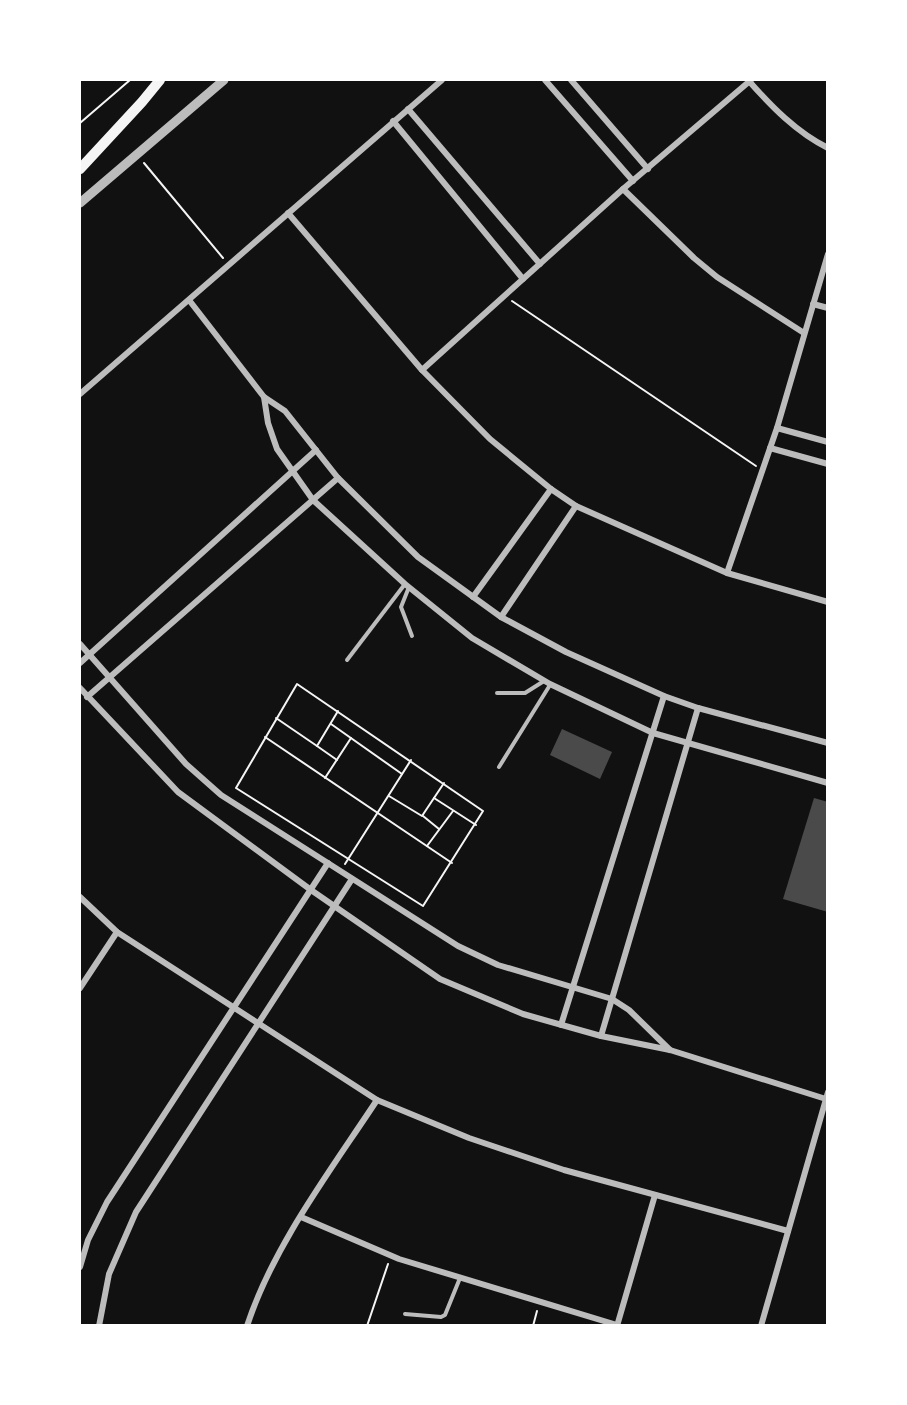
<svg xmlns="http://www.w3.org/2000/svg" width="907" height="1405" font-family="Merriweather,serif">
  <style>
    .building { fill: #4a4a4a }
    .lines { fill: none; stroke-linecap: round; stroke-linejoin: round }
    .path { stroke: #f5f5f5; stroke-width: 2 }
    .service { stroke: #bcbcbc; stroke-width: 4 }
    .minor { stroke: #bcbcbc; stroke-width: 6 }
    .tertiary { stroke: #bcbcbc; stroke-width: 9 }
    .primary { stroke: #f5f5f5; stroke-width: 10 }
  </style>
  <rect width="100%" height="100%" fill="#111"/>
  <g class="building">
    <polygon points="562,729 612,752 600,779 550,755"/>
    <polygon points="814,798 828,802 828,912 783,899"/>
  </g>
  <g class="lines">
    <g class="path">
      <polyline points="80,123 130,80"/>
      <polyline points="144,163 223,258"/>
      <polyline points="512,301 756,466"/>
      <polygon points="297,684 483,811 423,906 236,788"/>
      <polyline points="276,718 317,746"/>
      <polyline points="331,724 402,774"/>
      <polyline points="265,737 452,863"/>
      <polyline points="337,760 317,746 338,711"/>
      <polyline points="325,778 351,738"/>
      <polyline points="389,796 422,816 444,783"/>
      <polyline points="434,798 476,825"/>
      <polyline points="423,816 439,829"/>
      <polyline points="427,846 453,811"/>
      <polyline points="345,864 411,760"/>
      <polyline points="367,1326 388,1264"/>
      <polyline points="533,1326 537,1311"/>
    </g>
    <g class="service">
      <polyline points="409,587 401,607 412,636"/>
      <polyline points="347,660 405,584"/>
      <polyline points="497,693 525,693 544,681"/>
      <polyline points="499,767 550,685"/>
      <polyline points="405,1314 441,1317 445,1315 460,1278"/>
    </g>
    <g class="minor">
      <polyline points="545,80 633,181"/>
      <polyline points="571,80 648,169"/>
      <path d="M748 80C771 106 796 132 828 148"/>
      <polyline points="408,109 540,264"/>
      <polyline points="393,121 523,279"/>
      <polyline points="623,189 694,258 717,277 804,333"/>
      <polyline points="288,213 422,370 490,439 551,489 576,506 727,573 828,602"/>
      <polyline points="189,300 264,397 285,411 338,478 418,557 501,617 566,652 664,696 698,708 828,743"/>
      <polyline points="813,304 828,308"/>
      <polyline points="422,370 623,189 751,80"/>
      <polyline points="80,394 442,80"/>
      <polyline points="264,397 268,423 277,449 313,500 405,584 472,638 550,684 653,733 828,783"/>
      <polyline points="777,428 828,442"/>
      <polyline points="770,448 828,464"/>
      <polyline points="727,573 777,428 828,254"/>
      <polyline points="473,597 551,489"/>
      <polyline points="501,617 576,506"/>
      <polyline points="80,644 186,764 221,795 458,946 498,965 612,999 629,1010 670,1050"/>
      <polyline points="80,663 316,450"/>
      <polyline points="80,688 178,792 311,890 440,979 523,1014 601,1036 670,1050 826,1099"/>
      <polyline points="87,697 338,478"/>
      <polyline points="80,897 117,932 377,1100 469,1138 564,1170 788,1231"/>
      <polyline points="80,988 117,932"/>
      <polyline points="561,1025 664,696"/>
      <polyline points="601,1036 698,708"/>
      <polyline points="301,1217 399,1259 617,1325"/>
      <polyline points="80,1267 88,1240 107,1202 328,863"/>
      <polyline points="99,1326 109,1274 136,1212 352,879"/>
      <path d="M247 1326C273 1246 331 1170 377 1100"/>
      <polyline points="617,1326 655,1195"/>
      <polyline points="761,1326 828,1092"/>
    </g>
    <polyline class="tertiary" points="80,203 224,80"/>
    <polyline class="primary" points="80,169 142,102 160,80"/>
  </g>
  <rect width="907" height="1405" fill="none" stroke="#ffffff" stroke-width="162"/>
</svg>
